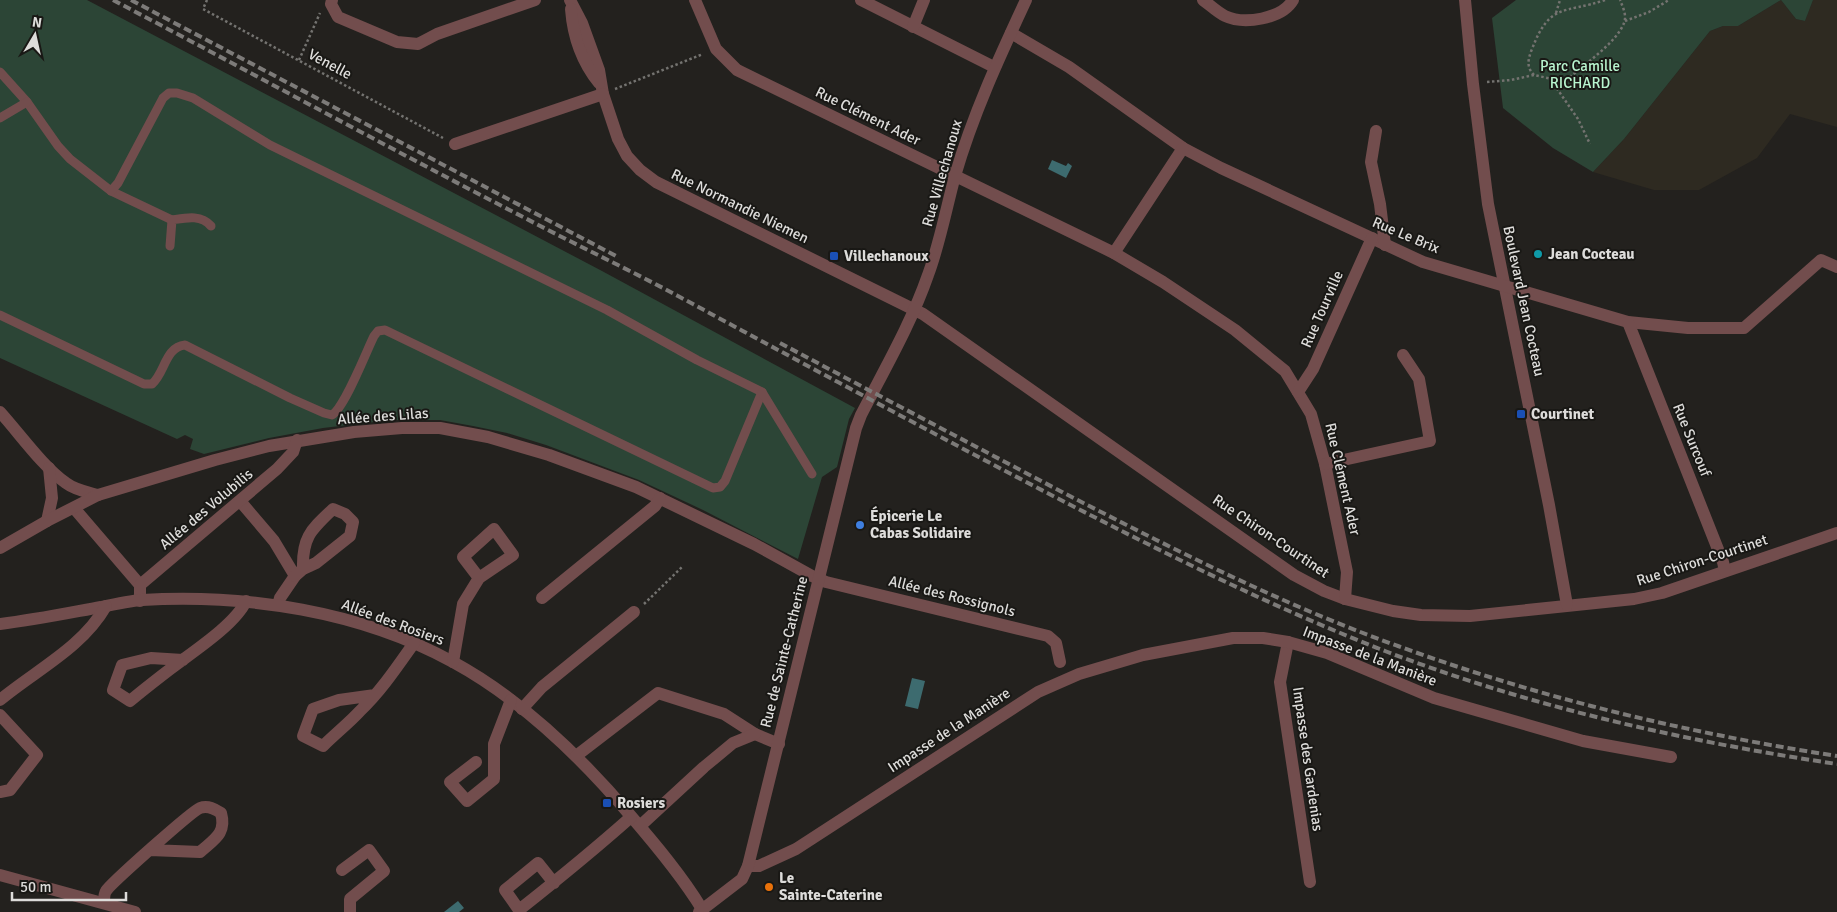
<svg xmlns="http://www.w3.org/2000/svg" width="1837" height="912" font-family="Signika,sans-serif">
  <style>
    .built { fill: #2e2a21 }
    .green { fill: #2c4536 }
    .water { fill: #3d6b6f }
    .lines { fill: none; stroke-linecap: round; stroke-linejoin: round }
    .path { stroke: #747370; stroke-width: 2.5; stroke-dasharray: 2.5 2.5; stroke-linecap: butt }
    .service { stroke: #724d4d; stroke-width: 9 }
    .minor { stroke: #724d4d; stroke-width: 12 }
    .tertiary { stroke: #724d4d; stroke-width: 12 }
    .rail { stroke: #7d7b79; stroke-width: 4; stroke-dasharray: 8 4; stroke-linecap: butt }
    .culture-dot { fill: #0f9aa8; stroke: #191815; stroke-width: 2 }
    .transit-dot { fill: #1a4fb4; stroke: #191815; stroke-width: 2 }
    .shop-dot { fill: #3f7fe0; stroke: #191815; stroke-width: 2 }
    .food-dot { fill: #e8710a; stroke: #191815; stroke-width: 2 }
    .labels { text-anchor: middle; stroke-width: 4; stroke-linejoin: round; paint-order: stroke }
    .street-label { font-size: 15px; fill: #dddcda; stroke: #191815 }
    .park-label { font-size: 15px; fill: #b8f5cf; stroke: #191815 }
    .poi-label { font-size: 15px; font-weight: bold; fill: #dddcda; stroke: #191815; text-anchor: start }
  </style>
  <rect width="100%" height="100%" fill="#23211e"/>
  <polygon class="built" points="1781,0 1796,19 1805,21 1813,0 1837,0 1837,127 1790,114 1757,158 1699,190 1654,190 1593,172 1624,139 1710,31 1723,26 1738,26"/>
  <g class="green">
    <polygon points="0,0 87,0 602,271 855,408 849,419 837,467 822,477 798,559 703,510 639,480 546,445 507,433 473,426 440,420 391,420 323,428 269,438 204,454 190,449 193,439 185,435 177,439 0,358"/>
    <polygon points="1516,0 1781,0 1738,26 1723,26 1710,31 1624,139 1593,172 1553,148 1503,108 1492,18"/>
    <polygon points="1781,0 1813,0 1805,21 1796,19"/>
  </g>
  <g class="water">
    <polygon points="1052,160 1066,166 1068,163 1072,166 1066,178 1048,169"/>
    <polygon points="912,678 925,681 918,709 905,706"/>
    <polygon points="458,901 464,908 459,912 444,912"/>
  </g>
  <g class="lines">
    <g class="path">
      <polyline points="207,0 203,9 443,138"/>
      <polyline points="1556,13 1560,0"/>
      <polyline points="1625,21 1649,12 1669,0"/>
      <polyline points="299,60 320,13"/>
      <path d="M1534 75C1526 67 1528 59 1532 49 1550 2 1564 14 1605 0"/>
      <polyline points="1551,80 1578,119 1590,144"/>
      <path d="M1487 82 1511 80 1534 75 1561 81 1570 77C1586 63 1616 43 1624 23 1627 16 1623 7 1620 0"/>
      <polyline points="615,89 703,54"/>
      <polyline points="644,604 682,567"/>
    </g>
    <g class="service">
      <polyline points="0,72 27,102 58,146 70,159 111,191 172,220"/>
      <polyline points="0,118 27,102"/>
      <path d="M170 246 172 220C185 218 201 214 211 226"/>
      <path d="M0 315 144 384H152C165 373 165 347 185 345L290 398 324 413 332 415C345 407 366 352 374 336L378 331 385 330 713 488 720 487 725 481 762 392 697 360 607 310 270 145 193 98 177 93H169L163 98 118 183 111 191"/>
      <polyline points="762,392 812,474"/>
    </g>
    <g class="minor">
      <polyline points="332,0 331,4 338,17 397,42 418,44 437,34 535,0"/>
      <polyline points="570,0 582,23 599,70 603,94 618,139 627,156 640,170 656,182 923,314 1294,575 1324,591 1345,599 1393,611 1421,615 1470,616 1634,599 1662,593 1837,533"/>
      <polyline points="695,0 716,49 737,70 1114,253 1163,282 1235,330 1285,371 1311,414 1325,464 1347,572 1345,599"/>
      <polyline points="861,0 994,67"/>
      <path d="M1203 0C1210 5 1217 12 1225 16 1244 25 1282 19 1293 0"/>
      <polyline points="1465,0 1473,84 1488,204 1549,505 1567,605"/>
      <path d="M571 9C573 36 582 62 599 83"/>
      <polyline points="913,27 924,0"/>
      <polyline points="1011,33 1069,67 1183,148 1221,168 1423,262 1628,322 1688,328 1744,328 1821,260 1837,267"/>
      <polyline points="1376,131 1371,162 1380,204 1385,245"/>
      <polyline points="455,144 603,94"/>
      <polyline points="1114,253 1183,148"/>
      <polyline points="1628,322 1723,562 1725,571"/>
      <polyline points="1298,392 1313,369 1372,238"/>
      <path d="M0 412C19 433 44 468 66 483 75 490 87 492 98 495"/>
      <polyline points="1325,464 1430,441 1419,379 1403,355"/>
      <polyline points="240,501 274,541 295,576 280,598 278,605"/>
      <polyline points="74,508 140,585"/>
      <polyline points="47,521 52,498 49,468"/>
      <polyline points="0,548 47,521 98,495 215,460 269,446 354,432 402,428 440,428 488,437 549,455 636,487 754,544 812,576 826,582 1048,636 1056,643 1060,662"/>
      <path d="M295 576 303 569 316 563 350 536 353 522 345 514 333 509C311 530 302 537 303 569"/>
      <polyline points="542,598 655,506 660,498"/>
      <polyline points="140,601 140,585 277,469 293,452 297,440"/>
      <path d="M0 624C34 620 68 613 101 607 115 604 129 601 142 600 247 594 360 611 453 662 521 699 580 756 630 815 655 844 682 876 702 909"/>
      <polyline points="1288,642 1280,682 1310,882"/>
      <path d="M183 660 151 658 122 665 113 690 130 701C143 690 156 680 169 670 191 653 235 625 246 601"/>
      <polyline points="453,662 463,604 479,578 513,555 494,529 463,557 479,578"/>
      <path d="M375 695 339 700 313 709 303 736 323 746C335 734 349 723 360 711 381 691 397 667 414 643"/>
      <path d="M0 700C36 670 82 648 106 606"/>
      <polyline points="522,709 542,687 634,612"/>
      <polyline points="0,715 37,755 10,790 0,792"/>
      <polyline points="576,756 658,693 724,714 755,734 779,744"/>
      <polyline points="476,762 450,782 467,801 494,779 494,744 511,700"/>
      <polyline points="640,826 704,767 733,743 755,734"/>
      <polyline points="748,866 759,866 796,849 1038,692 1079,674 1143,655 1233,638 1263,638 1288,642 1327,653 1434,698 1583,741 1671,757"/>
      <polyline points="342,870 369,850 384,871 350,899 350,912"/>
      <polyline points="0,875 135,912"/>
      <path d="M554 883 538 863 505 890 519 910C557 880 595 849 631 817"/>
      <path d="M104 903C104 900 104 894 106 891 110 884 192 811 200 808 208 805 215 809 221 813 227 834 213 840 200 852L150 850"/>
    </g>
    <path class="tertiary" d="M699 912 742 879 748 866 856 428 861 415C884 370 911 324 928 275 940 243 946 209 955 176 973 114 999 58 1026 0"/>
    <g class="rail">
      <path d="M113 0C250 72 387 147 525 218 576 245 628 269 678 296 804 364 930 432 1057 498 1164 553 1272 607 1385 651 1531 707 1683 741 1837 764"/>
      <polyline points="131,0 616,256"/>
      <path d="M780 343C874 393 969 443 1064 493 1173 549 1283 605 1398 646 1540 698 1687 733 1837 756"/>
    </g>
  </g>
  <circle class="culture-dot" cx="1538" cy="254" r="5"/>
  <g class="transit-dot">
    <rect x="829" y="251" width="10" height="10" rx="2.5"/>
    <rect x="1516" y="409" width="10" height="10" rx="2.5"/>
    <rect x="602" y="798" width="10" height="10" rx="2.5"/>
  </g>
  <circle class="shop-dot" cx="860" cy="525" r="5"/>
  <circle class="food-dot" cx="769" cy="887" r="5"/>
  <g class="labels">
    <g class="street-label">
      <text transform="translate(330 64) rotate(28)" y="5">Venelle</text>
      <text transform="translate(868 116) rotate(26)" y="5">Rue Clément Ader</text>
      <text transform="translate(942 173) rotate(-74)" y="5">Rue Villechanoux</text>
      <text transform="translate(740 206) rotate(26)" y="5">Rue Normandie Niemen</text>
      <text transform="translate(1406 235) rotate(23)" y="5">Rue Le Brix</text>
      <text transform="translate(1524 301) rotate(78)" y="5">Boulevard Jean Cocteau</text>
      <text transform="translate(1322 309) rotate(-66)" y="5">Rue Tourville</text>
      <text transform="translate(383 416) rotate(-4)" y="5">Allée des Lilas</text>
      <text transform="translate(1692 440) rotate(68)" y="5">Rue Surcouf</text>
      <text transform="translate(1343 479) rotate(77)" y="5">Rue Clément Ader</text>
      <text transform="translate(206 509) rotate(-40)" y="5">Allée des Volubilis</text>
      <text transform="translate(1271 536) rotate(34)" y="5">Rue Chiron-Courtinet</text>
      <text transform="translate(1702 560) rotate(-18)" y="5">Rue Chiron-Courtinet</text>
      <text transform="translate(952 596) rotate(14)" y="5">Allée des Rossignols</text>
      <text transform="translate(393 622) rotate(20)" y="5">Allée des Rosiers</text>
      <text transform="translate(784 652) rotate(-76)" y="5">Rue de Sainte-Catherine</text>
      <text transform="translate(1370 656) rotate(21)" y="5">Impasse de la Manière</text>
      <text transform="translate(949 730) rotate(-33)" y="5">Impasse de la Manière</text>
      <text transform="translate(1308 759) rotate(82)" y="5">Impasse des Gardenias</text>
    </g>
    <g class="park-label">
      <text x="1580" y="71">Parc Camille<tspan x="1580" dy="17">RICHARD</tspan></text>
    </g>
    <g class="poi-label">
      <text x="1548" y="259">Jean Cocteau</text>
      <text x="844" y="261">Villechanoux</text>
      <text x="1531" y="419">Courtinet</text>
      <text x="870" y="521">Épicerie Le<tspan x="870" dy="17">Cabas Solidaire</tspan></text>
      <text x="617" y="808">Rosiers</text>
      <text x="779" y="883">Le<tspan x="779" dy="17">Sainte-Caterine</tspan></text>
    </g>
  </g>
  <g transform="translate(35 35) rotate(9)" stroke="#191815" stroke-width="4" paint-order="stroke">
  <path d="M0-4L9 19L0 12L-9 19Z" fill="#dddcda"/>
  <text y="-8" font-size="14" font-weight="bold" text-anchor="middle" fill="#dddcda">N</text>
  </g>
  <path d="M12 892v8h114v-8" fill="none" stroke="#dddcda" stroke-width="2.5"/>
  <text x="20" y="892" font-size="15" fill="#dddcda" stroke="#191815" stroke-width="4" paint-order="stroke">50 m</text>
</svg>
